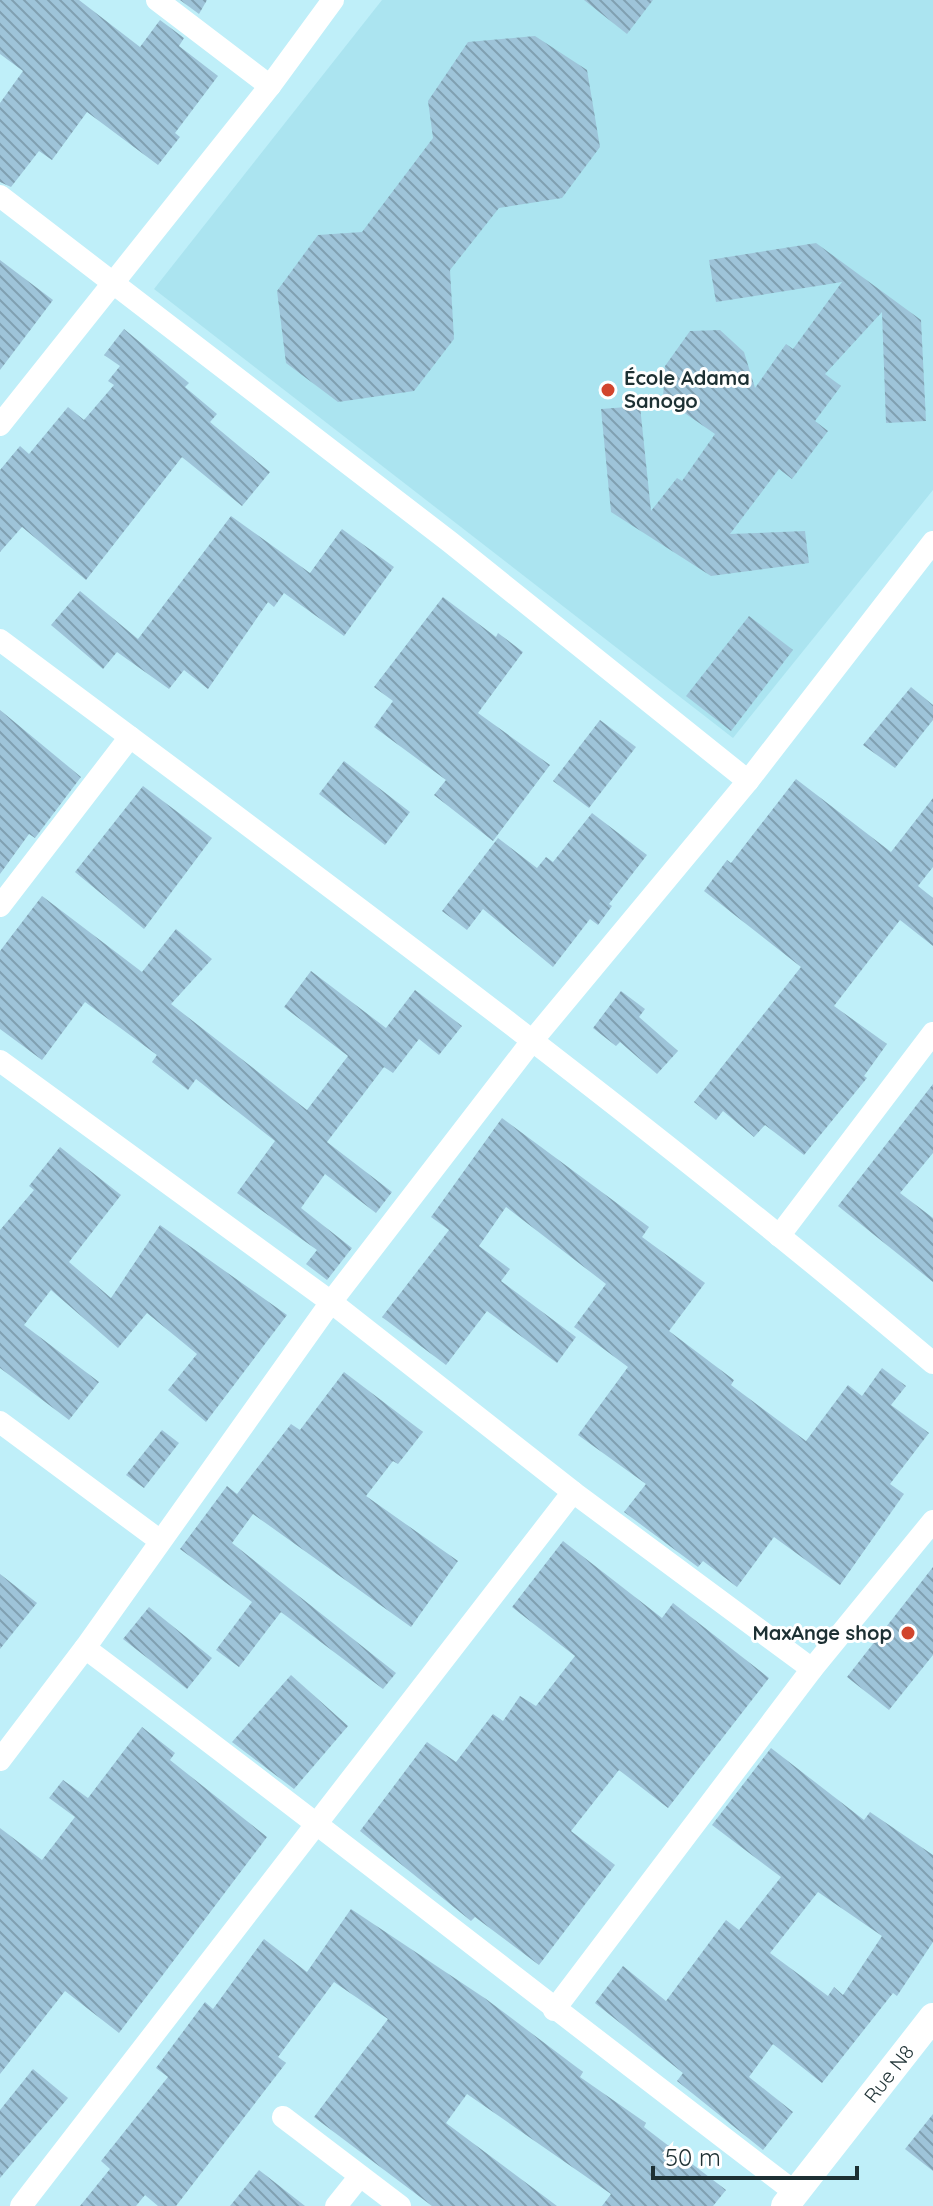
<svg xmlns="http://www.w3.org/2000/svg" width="933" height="2206" font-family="Quicksand,sans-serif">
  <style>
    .built { fill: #abe4f0 }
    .building { fill: url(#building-back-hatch); fill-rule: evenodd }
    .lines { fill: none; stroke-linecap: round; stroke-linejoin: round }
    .minor { stroke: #fff; stroke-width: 22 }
    .tertiary { stroke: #fff; stroke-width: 28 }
    .poi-dot { fill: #d1452d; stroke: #fff; stroke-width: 3 }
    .labels { text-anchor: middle; stroke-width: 6; stroke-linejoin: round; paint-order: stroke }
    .poi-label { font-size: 20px; font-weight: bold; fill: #1d3033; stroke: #fff; text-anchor: start }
    .street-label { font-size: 20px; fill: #1d3033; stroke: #fff }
  </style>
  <defs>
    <pattern id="building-back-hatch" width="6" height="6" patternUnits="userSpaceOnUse" patternTransform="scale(2)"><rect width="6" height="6" fill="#9ec4d9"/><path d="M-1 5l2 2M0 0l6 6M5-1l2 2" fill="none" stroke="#80a0b1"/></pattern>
  </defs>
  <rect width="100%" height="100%" fill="#bfeff9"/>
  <polygon class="built" points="382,0 933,0 933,490 733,738 154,289"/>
  <g class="building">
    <polygon points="0,0 79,0 140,47 160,20 184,38 179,46 218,76 175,133 180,137 158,165 87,112 52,160 39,151 11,187 0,182 0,103 23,71 0,54"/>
    <polygon points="180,0 207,0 199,14"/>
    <polygon points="584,0 653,0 627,34"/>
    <polygon points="535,36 587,70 600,147 562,198 499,208 450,270 454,339 414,391 338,402 286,363 277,291 318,235 362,232 433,138 428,101 468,42"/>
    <polygon points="816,243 921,320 926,421 886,423 882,312 825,374 841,386 815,421 828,431 792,479 779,469 730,534 805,531 809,563 711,576 611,512 601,409 640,406 651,511 677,478 682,481 715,434 663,398 665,366 690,331 720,330 744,352 755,388 786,344 793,349 842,282 716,302 709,260"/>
    <polygon points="0,260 53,300 0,370"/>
    <polygon points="124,329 189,383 185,387 217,414 210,422 270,472 242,506 182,457 86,580 22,527 0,552 0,470 20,446 29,454 68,407 84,420 114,385 108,381 120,366 104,355"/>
    <polygon points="231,516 310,573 342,529 394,567 344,636 284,593 274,607 268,602 208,689 184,670 169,689 117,652 103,669 51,625 80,591 138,639"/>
    <polygon points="443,597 496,637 498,633 523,652 478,713 550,765 493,841 434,795 446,780 374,727 393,701 374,687"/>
    <polygon points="749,616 793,650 731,731 686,696"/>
    <polygon points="911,687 933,705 933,720 895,768 863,745"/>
    <polygon points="0,710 81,777 35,838 29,834 0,874"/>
    <polygon points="600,720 636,747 589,808 553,781"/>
    <polygon points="344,761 410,812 385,845 319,794"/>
    <polygon points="796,779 891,852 933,798 933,867 918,886 933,898 933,946 900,920 834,1006 887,1044 864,1076 867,1078 804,1155 765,1125 754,1137 723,1111 716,1120 694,1102 801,967 704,891 727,860 731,863"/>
    <polygon points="143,786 212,838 144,929 75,872"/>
    <polygon points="592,813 647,855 609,904 612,906 598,925 590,919 553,967 483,909 467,930 442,911 498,838 537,868 546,857 553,862"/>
    <polygon points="42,896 142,972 176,929 212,959 171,1004 307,1110 348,1056 284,1007 311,971 386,1028 415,990 462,1026 439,1055 419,1039 393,1073 384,1067 327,1142 392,1192 376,1213 325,1174 301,1208 352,1248 327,1280 306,1264 317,1250 237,1193 275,1141 196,1079 188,1090 152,1062 157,1055 85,1002 42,1060 0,1029 0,951"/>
    <polygon points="621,991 645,1009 639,1017 678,1051 657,1074 620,1042 616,1046 593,1028"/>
    <polygon points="933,1084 933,1153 900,1193 933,1218 933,1282 838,1206"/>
    <polygon points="502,1118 649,1227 642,1237 705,1283 669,1331 734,1380 731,1385 806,1441 848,1385 862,1396 882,1368 906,1386 891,1405 929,1433 890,1484 904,1494 840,1585 774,1537 737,1587 703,1561 698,1567 624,1512 646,1484 578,1435 628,1367 574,1327 606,1284 506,1207 479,1246 510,1269 501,1281 576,1337 557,1363 487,1311 446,1365 382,1317 449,1230 431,1217"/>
    <polygon points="60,1147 121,1195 69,1262 111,1298 160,1225 287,1315 206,1422 168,1390 197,1354 147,1313 118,1348 51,1290 24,1325 99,1382 69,1420 0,1368 0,1230 34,1190 29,1186"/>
    <polygon points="344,1372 423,1432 398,1464 393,1461 366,1496 458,1561 411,1627 253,1514 232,1543 396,1673 383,1689 281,1612 239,1667 216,1650 252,1602 180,1549 227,1486 237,1494 291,1424 300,1430"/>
    <polygon points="162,1430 179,1443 144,1488 126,1475"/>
    <polygon points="563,1541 662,1618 673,1603 769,1678 668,1808 619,1770 571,1831 615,1865 539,1965 475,1917 471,1921 360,1831 427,1742 456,1762 493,1714 503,1721 520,1696 536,1706 575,1656 512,1607"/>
    <polygon points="933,1567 933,1655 889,1710 847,1677"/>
    <polygon points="0,1574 37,1603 0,1649"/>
    <polygon points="149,1607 212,1658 187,1689 123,1639"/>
    <polygon points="291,1675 348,1726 294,1789 232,1742"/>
    <polygon points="142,1727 175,1753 170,1760 267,1837 119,2033 65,1991 0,2074 0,1828 42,1860 75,1817 49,1798 63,1780 88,1798"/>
    <path d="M771 1748 864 1820 870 1812 933 1855V1942L897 1996 893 1993 822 2083 773 2044 749 2077 793 2112 763 2150 677 2081 683 2073 595 2003 623 1966 666 2001 726 1920 739 1930 781 1877 712 1825ZM818 1892 882 1936 843 1995 834 1987 828 1996 770 1953Z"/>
    <polygon points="351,1909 486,1999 583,2072 580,2077 646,2123 644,2127 726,2190 713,2206 602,2206 611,2194 467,2094 446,2123 557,2206 432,2206 314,2117 388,2019 334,1982 278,2057 286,2063 176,2206 158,2206 145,2195 136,2206 80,2206 110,2169 101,2161 168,2077 156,2068 205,2002 213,2009 264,1939 307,1972"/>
    <polygon points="33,2069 68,2098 0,2178 0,2110"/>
    <polygon points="933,2114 933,2171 905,2149"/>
    <polygon points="259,2170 305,2206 230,2206"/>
  </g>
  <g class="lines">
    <g class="minor">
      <polyline points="157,0 270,86"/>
      <polyline points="0,196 450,542 748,781"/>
      <polyline points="0,425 270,86 333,0"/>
      <path d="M0 640C315 875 633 1109 933 1363"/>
      <polyline points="0,906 130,737"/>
      <polyline points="0,1061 331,1302 573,1492 812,1669"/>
      <polyline points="779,1236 933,1033"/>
      <polyline points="0,1422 159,1540"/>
      <path d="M85 1648C324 1827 558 2012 796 2193"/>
      <polyline points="0,1760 85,1648 331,1302 532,1041 748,781 933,542"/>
      <polyline points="554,2010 812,1669 933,1521"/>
      <polyline points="283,2117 400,2206"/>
      <polyline points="21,2206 573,1492"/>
      <polyline points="336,2206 360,2176"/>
    </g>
    <polyline class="tertiary" points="785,2206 933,2017"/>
  </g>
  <g class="poi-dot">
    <circle cx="608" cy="390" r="8"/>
    <circle cx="908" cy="1633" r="8"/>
  </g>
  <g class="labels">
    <g class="poi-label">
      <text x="624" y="385">École Adama<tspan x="624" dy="23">Sanogo</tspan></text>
      <text x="892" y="1640" text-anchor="end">MaxAnge shop</text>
    </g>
    <g class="street-label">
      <text transform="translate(889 2074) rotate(-52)" y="7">Rue N8</text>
    </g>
  </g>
  <path d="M653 2166v12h204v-12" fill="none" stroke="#1d3033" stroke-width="4"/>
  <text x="665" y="2166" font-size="24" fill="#1d3033" stroke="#ffffff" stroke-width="6" paint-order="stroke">50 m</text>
</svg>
